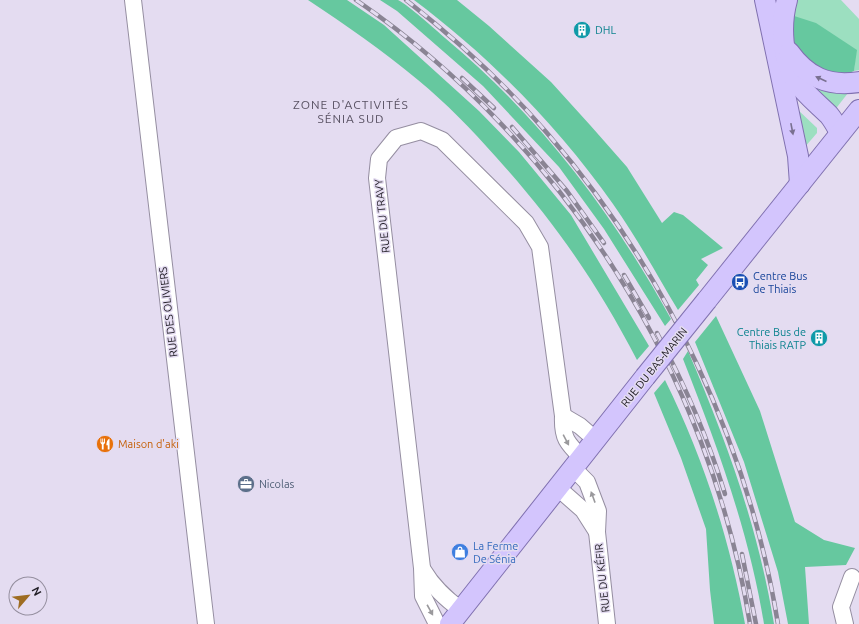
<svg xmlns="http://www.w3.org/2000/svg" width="859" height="624" font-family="Ubuntu,sans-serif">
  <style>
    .green { fill: #9cdfc0 }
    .forest { fill: #66c89f }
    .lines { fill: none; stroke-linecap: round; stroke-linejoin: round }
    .minor-casing { stroke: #958ea1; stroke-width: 18 }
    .major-casing { stroke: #8071b0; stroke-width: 22 }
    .minor { stroke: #fff; stroke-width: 16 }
    .major { stroke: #d3c5fd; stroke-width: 20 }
    .rail-casing { stroke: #8a8494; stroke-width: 4.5 }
    .rail { stroke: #e4dcf1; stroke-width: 3; stroke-dasharray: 9; stroke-linecap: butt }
    .major-bridge-casing { stroke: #8071b0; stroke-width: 22; stroke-linecap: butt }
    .major-bridge { stroke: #d3c5fd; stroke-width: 20 }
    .oneway { fill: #797090 }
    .oneway2 { fill: #9a999c }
    .labels { text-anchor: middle; stroke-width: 3; stroke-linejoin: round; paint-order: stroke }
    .culture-label { font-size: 11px; fill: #0d838f; stroke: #e4dcf1; text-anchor: start }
    .street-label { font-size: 11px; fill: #1f1c24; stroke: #e4dcf1 }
    .transit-label { font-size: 11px; fill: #164399; stroke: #e4dcf1; text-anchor: start }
    .food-label { font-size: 11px; fill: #c56008; stroke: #e4dcf1; text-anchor: start }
    .service-label { font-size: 11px; fill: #4e5e75; stroke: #e4dcf1; text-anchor: start }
    .shop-label { font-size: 11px; fill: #366cbe; stroke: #e4dcf1; text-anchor: start }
    .neighbourhood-label { font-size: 12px; letter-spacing: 1px; fill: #585162; stroke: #e4dcf1 }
  </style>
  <rect width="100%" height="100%" fill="#e4dcf1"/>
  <g class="green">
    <polygon points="794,0 841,0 859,19 859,70 854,71 856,50 791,15"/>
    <polygon points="807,81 849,89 848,93 834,111"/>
    <polygon points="796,108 817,128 817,133 804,148"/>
  </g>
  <g class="forest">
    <path d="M308 0H347L384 25 479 111 519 152 571 215 649 346 637 360C597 283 554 221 496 157 472 130 446 103 418 80 383 51 346 25 308 0Z"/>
    <path d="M380 0C385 0 393 0 398 0 407 4 436 30 445 38 539 116 612 212 671 319L665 326 604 229 559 167 483 86 397 11Z"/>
    <path d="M414 0H457L489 26 551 82 590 125 627 167 662 223 674 212 683 215 723 248 701 259 708 265 696 280 699 285 678 310C657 275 637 238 613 204 558 126 490 57 414 0Z"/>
    <polygon points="791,15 816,23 857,50 854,71 839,77 824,74 795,48 790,31"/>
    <polygon points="716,316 760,411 795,522 824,540 855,548 846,565 805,567 809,624 788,624 778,572 744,462 695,342"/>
    <path d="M688 351C727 442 758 527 774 624H764C749 532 717 445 683 359Z"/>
    <path d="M665 380C703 457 730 540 745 624H714L710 590 706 529 681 458 654 393Z"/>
  </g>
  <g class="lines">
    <defs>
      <g id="minor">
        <polyline points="133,0 206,624"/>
        <polyline points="563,416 580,426 596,440"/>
        <polyline points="574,469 587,482 598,511 597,532 607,624"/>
        <polyline points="558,488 583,510 597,532"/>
        <path d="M423 570C433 587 445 598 461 610"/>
        <path d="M437 624 423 596 422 568 377 178 379 159 396 138 421 131 442 140 526 223 540 247 563 416C562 438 567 443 582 458"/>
        <polyline points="845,624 841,607 852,577"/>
      </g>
      <g id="major">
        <polyline points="765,0 798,156 800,184"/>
        <path d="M787 0C780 25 782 59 796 81 805 94 818 104 829 115 833 120 837 127 840 133"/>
        <path d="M789 52C807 77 828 87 859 82"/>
        <polyline points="707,300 859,110"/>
        <polyline points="450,624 645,377"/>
      </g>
    </defs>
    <use href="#minor" class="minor-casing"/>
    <use href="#major" class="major-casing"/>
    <use href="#minor" class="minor"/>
    <use href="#major" class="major"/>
    <defs>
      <g id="rail">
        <path d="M356 0C564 142 710 375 750 624"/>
        <path d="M406 0C457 40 505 84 547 133 666 270 749 445 778 624"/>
        <polyline points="462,78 494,108"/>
        <polyline points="512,127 567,191 604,243"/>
        <polyline points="624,275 649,318"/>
        <path d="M657 333C685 385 708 438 725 494"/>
        <polyline points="742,554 756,624"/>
      </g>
    </defs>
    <use href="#rail" class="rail-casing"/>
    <use href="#rail" class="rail"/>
    <defs>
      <polyline id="major-bridge" points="645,377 707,300"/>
    </defs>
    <use href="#major-bridge" class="major-bridge-casing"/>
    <use href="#major-bridge" class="major-bridge"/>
  </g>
  <defs><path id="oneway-solid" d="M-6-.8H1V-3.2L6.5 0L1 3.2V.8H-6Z"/></defs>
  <g class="oneway">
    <use href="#oneway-solid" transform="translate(821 79) rotate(-156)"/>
    <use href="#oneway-solid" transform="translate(792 129) rotate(79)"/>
  </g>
  <g class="oneway2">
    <use href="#oneway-solid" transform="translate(566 440) rotate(62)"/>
    <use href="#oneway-solid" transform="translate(593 497) rotate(-110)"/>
    <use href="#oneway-solid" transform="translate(430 610) rotate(61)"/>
  </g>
  <defs>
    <symbol id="building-disc" viewBox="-11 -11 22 22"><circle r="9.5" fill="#0f9aa8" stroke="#e4dcf1"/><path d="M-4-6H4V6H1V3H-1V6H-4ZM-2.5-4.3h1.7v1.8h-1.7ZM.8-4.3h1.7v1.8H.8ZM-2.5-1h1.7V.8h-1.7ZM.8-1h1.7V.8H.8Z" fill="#fff"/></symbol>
    <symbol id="bus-disc" viewBox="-11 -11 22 22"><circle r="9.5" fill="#1a4fb4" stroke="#e4dcf1"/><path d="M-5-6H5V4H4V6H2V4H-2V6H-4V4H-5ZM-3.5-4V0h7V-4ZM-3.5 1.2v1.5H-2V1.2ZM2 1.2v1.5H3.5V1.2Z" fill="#fff"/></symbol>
    <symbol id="restaurant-disc" viewBox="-11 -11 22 22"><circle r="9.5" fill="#e8710a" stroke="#e4dcf1"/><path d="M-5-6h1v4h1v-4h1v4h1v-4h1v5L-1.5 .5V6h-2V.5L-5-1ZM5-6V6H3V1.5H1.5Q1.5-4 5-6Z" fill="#fff"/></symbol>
    <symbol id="office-disc" viewBox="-11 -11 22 22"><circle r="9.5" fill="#5c6f8a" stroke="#e4dcf1"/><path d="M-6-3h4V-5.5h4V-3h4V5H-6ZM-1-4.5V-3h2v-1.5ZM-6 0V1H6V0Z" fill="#fff"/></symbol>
    <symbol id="shop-disc" viewBox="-11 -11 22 22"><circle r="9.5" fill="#3f7fe0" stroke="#e4dcf1"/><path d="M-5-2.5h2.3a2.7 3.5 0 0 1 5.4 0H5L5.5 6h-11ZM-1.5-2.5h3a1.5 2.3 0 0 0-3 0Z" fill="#fff"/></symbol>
  </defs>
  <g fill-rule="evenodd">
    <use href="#building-disc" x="572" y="20" width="20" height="20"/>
    <use href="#bus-disc" x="730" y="272" width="20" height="20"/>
    <use href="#building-disc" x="809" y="328" width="20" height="20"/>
    <use href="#restaurant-disc" x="95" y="434" width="20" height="20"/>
    <use href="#office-disc" x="236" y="474" width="20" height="20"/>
    <use href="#shop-disc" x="450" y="542" width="20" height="20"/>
  </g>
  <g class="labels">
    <g class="culture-label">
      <text x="595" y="34">DHL</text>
      <text x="806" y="336" text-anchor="end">Centre Bus de<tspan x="806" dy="13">Thiais RATP</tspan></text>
    </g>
    <g class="street-label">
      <text transform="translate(382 216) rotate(-96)" y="4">RUE DU TRAVY</text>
      <text transform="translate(168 312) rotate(-97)" y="4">RUE DES OLIVIERS</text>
      <text transform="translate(654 367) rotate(-51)" y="4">RUE DU BAS-MARIN</text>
      <text transform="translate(602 578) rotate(-96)" y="4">RUE DU KÉFIR</text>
    </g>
    <g class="transit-label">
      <text x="753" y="280">Centre Bus<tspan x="753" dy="13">de Thiais</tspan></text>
    </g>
    <g class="food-label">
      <text x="118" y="448">Maison d'aki</text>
    </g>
    <g class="service-label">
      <text x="259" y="488">Nicolas</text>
    </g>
    <g class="shop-label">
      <text x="473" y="550">La Ferme<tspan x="473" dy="13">De Sénia</tspan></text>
    </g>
    <g class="neighbourhood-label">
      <text x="351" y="109">ZONE D'ACTIVITÉS<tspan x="351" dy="14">SÉNIA SUD</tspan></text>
    </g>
  </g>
  <g transform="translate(28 596) rotate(62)"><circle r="19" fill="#e4dcf1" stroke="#958f9f"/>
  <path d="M0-3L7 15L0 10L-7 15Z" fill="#9e6c22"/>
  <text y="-6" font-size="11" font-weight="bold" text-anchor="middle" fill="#1f1c24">N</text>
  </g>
</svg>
